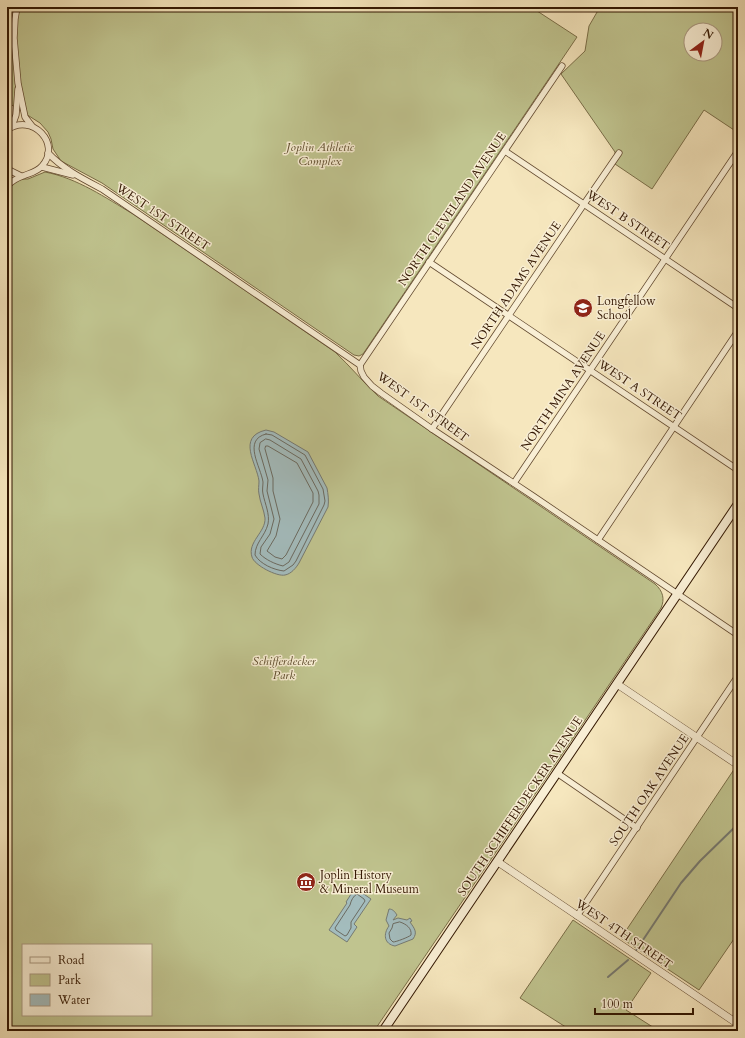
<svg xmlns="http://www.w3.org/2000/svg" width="745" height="1038" font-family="Cardo,serif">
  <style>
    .green { fill: #c0c48f; stroke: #7a6e48; fill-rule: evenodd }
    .water { fill: #a3bcbd; stroke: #767a72 }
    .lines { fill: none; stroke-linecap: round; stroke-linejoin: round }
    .shore { stroke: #6b6a60; stroke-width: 1 }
    .stream { stroke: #767a72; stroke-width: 2 }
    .minor-casing { stroke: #644b31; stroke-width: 7 }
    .tertiary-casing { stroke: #644b31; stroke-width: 8 }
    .secondary-casing { stroke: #331702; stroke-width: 10 }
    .minor { stroke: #f9efd5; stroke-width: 5.5 }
    .tertiary { stroke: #f9efd5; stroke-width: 7 }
    .secondary { stroke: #f9efd5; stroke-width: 8 }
    .labels { text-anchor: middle; stroke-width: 3; stroke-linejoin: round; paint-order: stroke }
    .park-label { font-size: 12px; font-style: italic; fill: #5d4b2c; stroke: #f9efd5 }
    .street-label { font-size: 12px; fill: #331702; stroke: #f9efd5 }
    .poi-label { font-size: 12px; fill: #331702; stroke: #f9efd5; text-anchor: start }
  </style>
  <rect width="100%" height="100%" fill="#f6e7be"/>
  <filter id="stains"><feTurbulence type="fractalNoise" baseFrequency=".005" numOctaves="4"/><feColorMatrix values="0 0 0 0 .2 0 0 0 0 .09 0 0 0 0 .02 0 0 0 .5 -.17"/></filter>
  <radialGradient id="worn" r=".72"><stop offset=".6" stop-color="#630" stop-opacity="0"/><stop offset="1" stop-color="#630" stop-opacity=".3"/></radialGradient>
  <g class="green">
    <polygon points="7,7 531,7 577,37 363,354 359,356 354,355 102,183 61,161 53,149 51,139 48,132 40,123 7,102"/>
    <path d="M600 7H738V131L737 132 704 110 652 189 615 164V152L561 74 585 51 589 26ZM691 30H715V54H691Z"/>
    <path d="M45 172C77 178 106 198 133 214L335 352C350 366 363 382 378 396L655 584C663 591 665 599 661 608L498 849 374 1031H7V186L20 179H28ZM23 945H151V1015H23Z"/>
    <polygon points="735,768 738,770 738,933 699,990 621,938"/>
    <polygon points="573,920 651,973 626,1010 659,1031 572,1031 520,998"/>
  </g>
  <g class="water">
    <path d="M266 430 274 432 308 452 327 488C328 494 329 500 328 507L299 563C296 568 291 574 285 575 277 577 254 565 252 557 247 542 266 532 265 518 264 510 260 502 259 494 258 490 259 485 259 481 257 464 236 437 266 430Z"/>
    <polygon points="355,888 371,899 354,924 357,927 347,942 329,930 347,903 346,902"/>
    <path d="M389 909C393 909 395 912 397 915L393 920 398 918 407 920 410 918 412 921 410 922C414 928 418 932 413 939L395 946C384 944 383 934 389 926L386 920Z"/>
  </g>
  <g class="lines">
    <g class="shore">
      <path d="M266 434 272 435 305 455 323 489 325 501 324 505 296 561 293 565 284 571C274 570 260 564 255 555 255 543 265 536 268 524 270 514 265 504 263 494 262 490 263 486 263 482 261 467 242 440 266 434Z"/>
      <path d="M266 439 270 440 301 459 318 491 319 495V504L291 558 289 562 283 566C275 564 266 560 260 554L261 547 270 534 274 519 267 491 268 480 259 449 260 443Z"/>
      <polygon points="266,446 268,446 297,463 313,493 313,502 286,555 282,559 275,557 267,551 276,536 280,519 273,491 273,478 265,449"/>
      <path d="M357 894 364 899 365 901 351 922V928L347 935 345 936 336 930 335 928 350 905C351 901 353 896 357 894Z"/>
      <path d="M400 922C406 924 412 928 411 935 409 937 396 942 393 942L390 939 389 933 392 928 393 924Z"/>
    </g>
    <g class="stream">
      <polyline points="635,952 681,883 700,861 738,824"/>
      <polyline points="608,977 628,960"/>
    </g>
    <defs>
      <g id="minor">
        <polyline points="17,7 15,19 14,38 18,83 25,117 32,126"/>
        <polyline points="12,126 16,115 18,89"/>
        <path d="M7 130C32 112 62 144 42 166 37 172 30 173 23 176 17 178 11 182 7 186"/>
        <polyline points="505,151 738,308"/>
        <path d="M48 153C63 169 83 179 102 189L360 365 361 371 364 377 372 386 381 393 432 429 533 496 738 635"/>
        <polyline points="42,167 73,175"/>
        <polyline points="7,169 21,176"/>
        <polyline points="429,262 738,470"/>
        <polyline points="360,365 562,66"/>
        <polyline points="432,429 584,204 619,153"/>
        <polyline points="514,483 738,151"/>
        <polyline points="598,540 738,331"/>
        <polyline points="557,773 637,828"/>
        <polyline points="577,916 738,676"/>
      </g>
      <g id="tertiary">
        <polyline points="617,684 738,765"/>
        <polyline points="498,862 738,1024"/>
      </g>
      <polyline id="secondary" points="383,1031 738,504"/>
    </defs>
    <use href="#minor" class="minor-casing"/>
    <use href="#tertiary" class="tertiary-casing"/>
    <use href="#secondary" class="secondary-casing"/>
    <use href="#minor" class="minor"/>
    <use href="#tertiary" class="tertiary"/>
    <use href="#secondary" class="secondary"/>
  </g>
  <defs>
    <symbol id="school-disc" viewBox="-11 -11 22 22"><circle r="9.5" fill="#8f2418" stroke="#f9efd5"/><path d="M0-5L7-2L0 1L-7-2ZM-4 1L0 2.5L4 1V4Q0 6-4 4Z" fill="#fff"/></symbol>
    <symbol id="museum-disc" viewBox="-11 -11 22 22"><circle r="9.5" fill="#8f2418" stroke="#f9efd5"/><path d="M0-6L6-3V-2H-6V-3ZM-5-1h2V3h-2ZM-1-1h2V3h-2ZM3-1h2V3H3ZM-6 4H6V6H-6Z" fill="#fff"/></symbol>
  </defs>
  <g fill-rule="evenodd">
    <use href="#school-disc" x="572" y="297" width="22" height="22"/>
    <use href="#museum-disc" x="295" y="871" width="22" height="22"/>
  </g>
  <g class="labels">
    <g class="park-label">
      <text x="320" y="151">Joplin Athletic<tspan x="320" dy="14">Complex</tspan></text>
      <text x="284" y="665">Schifferdecker<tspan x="284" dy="14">Park</tspan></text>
    </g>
    <g class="street-label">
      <text transform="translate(452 209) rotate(-56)" y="4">NORTH CLEVELAND AVENUE</text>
      <text transform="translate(163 217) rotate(34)" y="4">WEST 1ST STREET</text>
      <text transform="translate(628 220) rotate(34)" y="4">WEST B STREET</text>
      <text transform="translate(516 285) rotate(-56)" y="4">NORTH ADAMS AVENUE</text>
      <text transform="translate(640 390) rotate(34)" y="4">WEST A STREET</text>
      <text transform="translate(563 391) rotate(-56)" y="4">NORTH MINA AVENUE</text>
      <text transform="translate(423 407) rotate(36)" y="4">WEST 1ST STREET</text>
      <text transform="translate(649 790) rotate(-56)" y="4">SOUTH OAK AVENUE</text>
      <text transform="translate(520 806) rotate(-56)" y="4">SOUTH SCHIFFERDECKER AVENUE</text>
      <text transform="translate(624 934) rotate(34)" y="4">WEST 4TH STREET</text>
    </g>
    <g class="poi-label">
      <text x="597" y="305">Longfellow<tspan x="597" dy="14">School</tspan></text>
      <text x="320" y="879">Joplin History<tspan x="320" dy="14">&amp; Mineral Museum</tspan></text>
    </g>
  </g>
  <rect width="745" height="1038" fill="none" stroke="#f6e7be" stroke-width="24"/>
  <rect x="8" y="8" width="729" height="1022" fill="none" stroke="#331702" stroke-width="2"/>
  <rect x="12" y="12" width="721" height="1014" fill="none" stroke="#331702"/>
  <rect x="22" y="944" width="130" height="72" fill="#f9efd5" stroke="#aa9981"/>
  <rect x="30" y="957" width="20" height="6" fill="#f9efd5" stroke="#aa9981"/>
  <text x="58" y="964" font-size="12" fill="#331702">Road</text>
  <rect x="30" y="974" width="20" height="12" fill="#c0c48f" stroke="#aa9981"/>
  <text x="58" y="984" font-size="12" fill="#331702">Park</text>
  <rect x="30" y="994" width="20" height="12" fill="#a3bcbd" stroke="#aa9981"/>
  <text x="58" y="1004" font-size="12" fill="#331702">Water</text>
  <g transform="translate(703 42) rotate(32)"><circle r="19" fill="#f9efd5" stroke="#aa9981"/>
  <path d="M0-3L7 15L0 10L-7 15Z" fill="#8f2418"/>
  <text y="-6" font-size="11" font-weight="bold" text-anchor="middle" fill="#331702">N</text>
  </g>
  <path d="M595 1008v6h98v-6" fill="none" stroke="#331702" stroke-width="2"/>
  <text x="601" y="1008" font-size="12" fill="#331702" stroke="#f9efd5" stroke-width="3" paint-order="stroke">100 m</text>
  <rect width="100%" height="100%" filter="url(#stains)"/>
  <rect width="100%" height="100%" fill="url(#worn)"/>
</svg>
